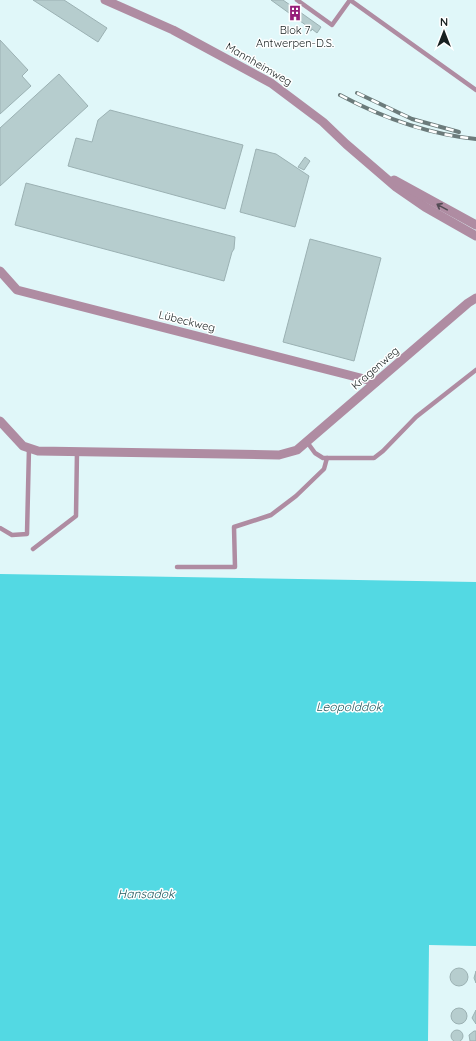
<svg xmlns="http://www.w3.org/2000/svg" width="476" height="1041" font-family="Quicksand,sans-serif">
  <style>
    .water { fill: #53d9e3 }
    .building { fill: #b6cdce; stroke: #9bb1b3 }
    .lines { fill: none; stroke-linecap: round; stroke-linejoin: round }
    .service { stroke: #af8ca2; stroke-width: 4.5 }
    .minor { stroke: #af8ca2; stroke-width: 9 }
    .rail-casing { stroke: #6c7b7b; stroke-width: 4 }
    .rail { stroke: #fff; stroke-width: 2.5; stroke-dasharray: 8; stroke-linecap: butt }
    .oneway { stroke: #544c55 }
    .labels { text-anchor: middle; stroke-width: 3; stroke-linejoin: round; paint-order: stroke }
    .poi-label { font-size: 11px; fill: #182121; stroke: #fff }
    .street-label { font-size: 11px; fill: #182121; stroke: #fff }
    .water-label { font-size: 12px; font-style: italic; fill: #225a5e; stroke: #fff }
  </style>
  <rect width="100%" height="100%" fill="#e0f7f9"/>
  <polygon class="water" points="0,574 476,582 476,946 429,945 428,1041 0,1041"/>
  <g class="building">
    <polygon points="33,0 64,0 107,28 98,42"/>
    <polygon points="271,0 283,0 321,27 317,33 312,29 311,31 305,28 307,26"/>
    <polygon points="0,40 28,70 22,76 31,86 0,114"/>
    <polygon points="59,74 88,106 0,186 0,128"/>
    <polygon points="110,110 243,145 225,209 68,166 76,138 92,142 98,120"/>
    <polygon points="256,149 276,154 309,176 295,227 240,212"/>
    <polygon points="305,157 310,161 304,170 298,167"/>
    <polygon points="26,183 235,237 234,249 232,252 224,281 15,225"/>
    <polygon points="310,239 381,258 354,361 283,342"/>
    <circle cx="459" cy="977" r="9"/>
    <polygon points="476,971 476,983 474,978"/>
    <circle cx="459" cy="1016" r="8"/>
    <polygon points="476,1010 476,1024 472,1018"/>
    <circle cx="457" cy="1036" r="6"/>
    <polygon points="474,1031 476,1031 476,1041 470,1041 469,1035"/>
  </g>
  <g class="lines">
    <g class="service">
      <polyline points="297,0 332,25 350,0"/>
      <polyline points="350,0 476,90"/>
      <polyline points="307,442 315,453 323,458 374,458 383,451 416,417 476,370"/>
      <polyline points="0,528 12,535 27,534 29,448"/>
      <polyline points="33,549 76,516 77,451"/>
      <polyline points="177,567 235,567 234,527 271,515 296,496 324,469 327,458"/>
    </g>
    <g class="minor">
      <polyline points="105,0 173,30 271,83 323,122 346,144 396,187 425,207 476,236"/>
      <polyline points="394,180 476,225"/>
      <polyline points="0,271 17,290 376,382"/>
      <polyline points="0,421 23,446 38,451 279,455 297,450 468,303 476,298"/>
    </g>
    <defs>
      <g id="rail">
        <polyline points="357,93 412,119 459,132"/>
        <path d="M340 95C383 118 427 134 476 139"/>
      </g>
    </defs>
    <use href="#rail" class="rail-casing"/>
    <use href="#rail" class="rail"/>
  </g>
  <defs><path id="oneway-shaft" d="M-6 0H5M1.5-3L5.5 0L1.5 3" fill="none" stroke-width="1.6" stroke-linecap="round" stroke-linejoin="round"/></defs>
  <use class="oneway" href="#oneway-shaft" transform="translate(442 207) rotate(-151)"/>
  <defs>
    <symbol id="building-bare" viewBox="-9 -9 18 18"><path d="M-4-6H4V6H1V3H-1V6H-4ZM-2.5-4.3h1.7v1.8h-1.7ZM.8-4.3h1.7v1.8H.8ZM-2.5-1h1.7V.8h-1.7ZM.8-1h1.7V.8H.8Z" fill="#961d79" stroke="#fff" stroke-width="2.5" paint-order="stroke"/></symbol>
  </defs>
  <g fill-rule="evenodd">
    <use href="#building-bare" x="284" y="2" width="22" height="22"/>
  </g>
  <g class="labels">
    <g class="poi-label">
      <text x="295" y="34">Blok 7<tspan x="295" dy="13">Antwerpen-D.S.</tspan></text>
    </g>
    <g class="street-label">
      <text transform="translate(259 64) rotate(30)" y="4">Mannheimweg</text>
      <text transform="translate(187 321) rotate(14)" y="4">Lübeckweg</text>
      <text transform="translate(375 368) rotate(-41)" y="4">Kragenweg</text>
    </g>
    <g class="water-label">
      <text x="349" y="711">Leopolddok</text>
      <text x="146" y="898">Hansadok</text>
    </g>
  </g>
  <g transform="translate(444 32)" stroke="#ffffff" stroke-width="3" paint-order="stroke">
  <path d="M0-3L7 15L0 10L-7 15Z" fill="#182121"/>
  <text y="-6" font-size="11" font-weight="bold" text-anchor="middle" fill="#182121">N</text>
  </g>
</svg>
